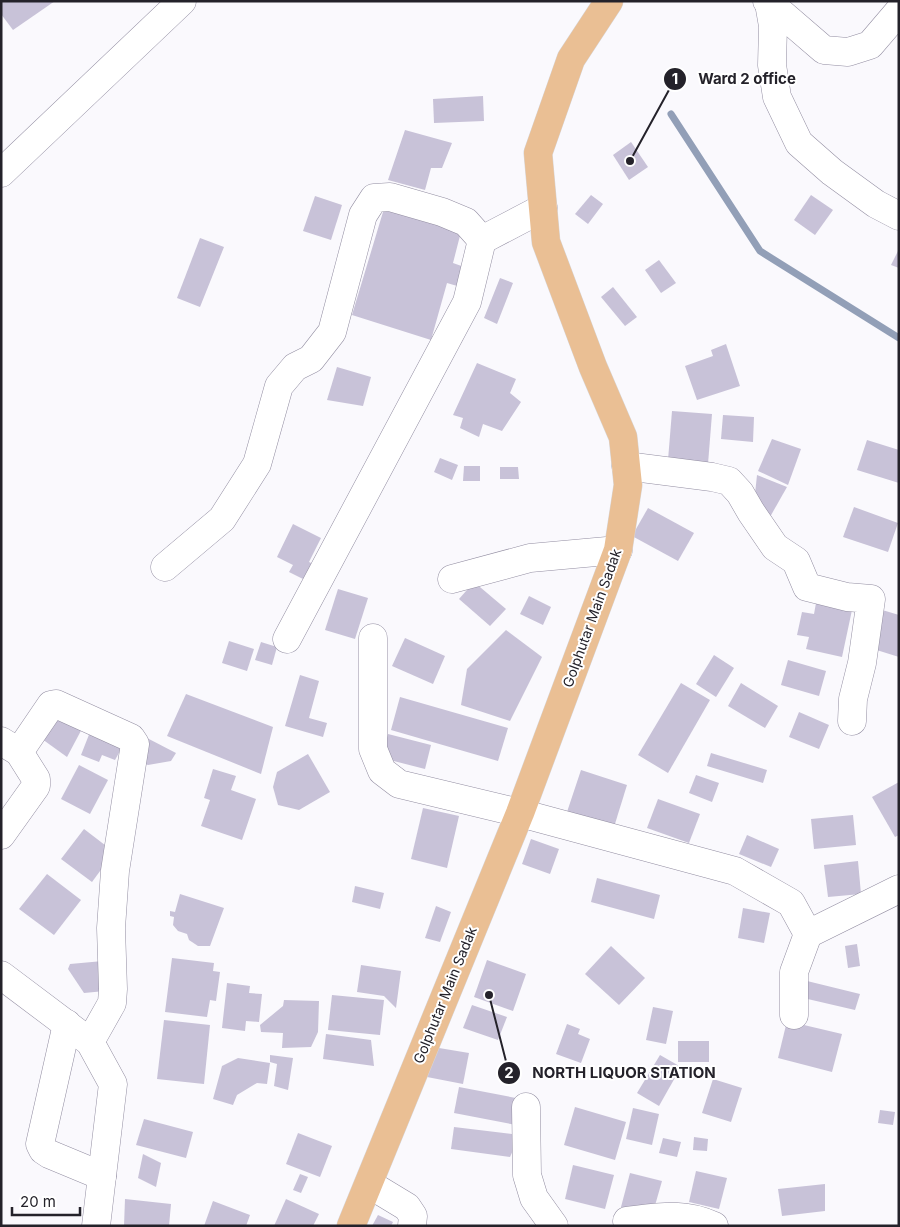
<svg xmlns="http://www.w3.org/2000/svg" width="900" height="1227" font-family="Inter,sans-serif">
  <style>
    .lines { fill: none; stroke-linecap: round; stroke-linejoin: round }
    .stream { stroke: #929fb7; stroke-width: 7 }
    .building { fill: #c8c2d8 }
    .minor-casing { stroke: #938ea2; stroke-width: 29 }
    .major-casing { stroke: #d8d7d9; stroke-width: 29 }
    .minor { stroke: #fff; stroke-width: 28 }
    .major { stroke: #eabf94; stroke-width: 28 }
    .labels { text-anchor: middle; stroke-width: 4; stroke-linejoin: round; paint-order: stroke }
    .street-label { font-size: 14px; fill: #24222a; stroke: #fff }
    .leader { fill: none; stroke: #24222a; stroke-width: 2 }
    .callout-dot { fill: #24222a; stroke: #fff; stroke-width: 2 }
    .mark-label { font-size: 15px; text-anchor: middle; font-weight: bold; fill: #fff }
    .callout-label { font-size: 15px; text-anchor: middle; font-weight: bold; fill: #24222a; stroke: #fff; stroke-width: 4; stroke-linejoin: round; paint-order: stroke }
  </style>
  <rect width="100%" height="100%" fill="#faf9fd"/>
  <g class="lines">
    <polyline class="stream" points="671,114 760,251 899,338"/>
  </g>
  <g class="building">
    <polygon points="1,1 55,1 13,30 1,14"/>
    <polygon points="483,96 484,121 434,123 433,99"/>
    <polygon points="405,130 452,143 442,168 431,168 425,190 388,180"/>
    <polygon points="631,142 648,167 629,180 613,155"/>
    <polygon points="591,195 603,204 588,224 575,214"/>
    <polygon points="811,195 833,210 815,235 794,220"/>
    <polygon points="315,196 342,205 331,240 303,231"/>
    <polygon points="386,202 463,224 453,263 470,269 464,288 447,283 431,340 352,315"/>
    <polygon points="200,238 224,247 200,307 177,298"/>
    <polygon points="899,249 899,268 891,265"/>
    <polygon points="659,260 676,283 661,293 645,270"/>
    <polygon points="500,278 513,283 497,324 484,318"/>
    <polygon points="613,287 637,317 625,326 601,297"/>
    <polygon points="726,344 740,386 697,400 685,366 713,356 711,350"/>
    <polygon points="477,363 516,379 510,393 521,402 502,431 483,424 479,437 460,428 463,418 453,415"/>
    <polygon points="337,367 371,377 363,406 327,400"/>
    <polygon points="672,411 712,414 708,464 668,460"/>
    <polygon points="723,415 754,417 753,442 721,439"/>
    <polygon points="772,439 801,449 788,485 758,471"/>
    <polygon points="867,440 899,450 899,483 857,470"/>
    <polygon points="440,458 458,465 452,480 434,472"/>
    <polygon points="464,466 480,466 480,481 463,481"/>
    <polygon points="500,467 518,467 519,479 500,479"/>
    <polygon points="757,475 787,487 770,517 755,494"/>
    <polygon points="854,507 898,523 888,552 843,537"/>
    <polygon points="648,508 694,533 678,561 632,536"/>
    <polygon points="293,524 321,538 309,562 315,565 307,581 289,572 293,565 277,557"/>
    <polygon points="474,582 506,609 490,626 459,599"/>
    <polygon points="338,589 368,598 355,639 325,630"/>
    <polygon points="529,596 551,607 543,625 520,614"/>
    <polygon points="816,603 852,610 842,657 806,649 809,637 797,635 802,612 814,614"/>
    <polygon points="879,609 899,615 899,657 867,647"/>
    <polygon points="506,630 542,657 510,721 461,705 467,669"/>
    <polygon points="405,638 445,656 433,684 392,666"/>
    <polygon points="229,641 254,649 247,671 222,663"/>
    <polygon points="261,642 277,647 272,665 255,660"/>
    <polygon points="714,655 734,668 716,697 696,684"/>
    <polygon points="788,660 826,671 819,696 781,685"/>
    <polygon points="300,675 319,681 309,718 327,723 323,737 285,726"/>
    <polygon points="681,683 710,700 668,773 638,755"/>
    <polygon points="741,683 778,706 765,728 728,706"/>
    <polygon points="186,694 273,727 261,774 167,736"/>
    <polygon points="400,697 508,728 498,761 391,730"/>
    <polygon points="55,711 84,725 67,757 42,739"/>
    <polygon points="799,712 829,725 819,749 789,737"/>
    <polygon points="92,727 126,740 115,760 102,755 99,762 81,755"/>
    <polygon points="388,734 431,745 425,769 382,758"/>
    <polygon points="147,738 176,753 171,761 148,765 137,761"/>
    <polygon points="711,753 767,770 763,783 707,766"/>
    <polygon points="308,754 330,792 299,810 278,805 273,787 277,772"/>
    <polygon points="79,765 108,780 90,814 61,799"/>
    <polygon points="213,769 236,776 231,790 256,799 242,840 201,826 210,800 204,798"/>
    <polygon points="581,770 627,785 614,827 567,812"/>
    <polygon points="696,775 719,783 712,802 689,793"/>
    <polygon points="899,782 899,835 895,837 872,797"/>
    <polygon points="658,799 700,814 689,843 647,828"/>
    <polygon points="423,808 459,816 447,868 411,859"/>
    <polygon points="853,815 856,845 814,849 811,819"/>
    <polygon points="84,829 114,852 92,882 61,859"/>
    <polygon points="747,835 779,849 771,867 739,854"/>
    <polygon points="531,839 559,849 550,874 522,864"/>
    <polygon points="858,861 861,894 828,897 824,865"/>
    <polygon points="47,874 81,900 54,935 19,909"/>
    <polygon points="597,878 660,895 654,919 591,902"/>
    <polygon points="355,886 384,893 380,909 352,902"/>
    <polygon points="180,894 224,908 210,946 198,946 189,940 187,934 178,931 173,925 174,917 170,916 170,911 175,912"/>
    <polygon points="436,906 451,912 440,942 425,938"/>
    <polygon points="743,908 770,913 764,943 738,938"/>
    <polygon points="857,944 860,966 848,968 845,946"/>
    <polygon points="611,946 645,978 619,1005 585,974"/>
    <polygon points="172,958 214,963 213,971 220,972 216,1001 210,1000 207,1017 165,1012"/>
    <polygon points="487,960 526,974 513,1011 474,997"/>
    <polygon points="103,961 105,991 84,993 68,969 70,964"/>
    <polygon points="361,965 401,971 396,1008 384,996 357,992"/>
    <polygon points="803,980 860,994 855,1010 799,997"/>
    <polygon points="227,983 250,986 249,993 262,994 259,1022 246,1021 245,1031 222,1028"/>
    <polygon points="332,995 384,1000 380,1035 328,1030"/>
    <polygon points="284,1000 319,1001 318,1032 311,1047 282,1048 283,1033 261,1032 260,1025 283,1006"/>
    <polygon points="472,1005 507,1017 498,1040 463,1028"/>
    <polygon points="653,1007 673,1011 666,1044 646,1040"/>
    <polygon points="164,1020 210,1025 204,1084 157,1079"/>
    <polygon points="787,1021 842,1034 832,1072 778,1058"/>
    <polygon points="567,1024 580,1029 578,1034 590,1039 581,1063 556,1054"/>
    <polygon points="326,1034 371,1040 374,1066 323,1059"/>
    <rect x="678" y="1041" width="31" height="21"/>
    <polygon points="433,1047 469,1053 463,1084 427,1077"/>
    <polygon points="270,1055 293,1058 288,1090 274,1086 277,1064 270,1062"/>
    <polygon points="660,1055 681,1067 659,1106 637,1093"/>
    <polygon points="238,1058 270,1063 267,1084 257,1083 237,1095 233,1105 213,1099 222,1066"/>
    <polygon points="713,1079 742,1088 731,1122 702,1113"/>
    <polygon points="459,1087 521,1099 516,1125 454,1113"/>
    <polygon points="575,1107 626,1122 615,1160 564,1145"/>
    <polygon points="633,1108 659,1114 652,1145 626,1139"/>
    <polygon points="880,1110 895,1112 893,1125 878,1123"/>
    <polygon points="144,1119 193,1132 186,1158 136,1145"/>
    <polygon points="454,1127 520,1135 510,1157 451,1149"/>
    <polygon points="298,1133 332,1146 320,1177 286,1164"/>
    <polygon points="694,1137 708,1139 707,1151 693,1150"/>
    <polygon points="663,1138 681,1142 677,1157 659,1153"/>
    <polygon points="143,1154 161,1163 156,1187 138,1178"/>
    <polygon points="573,1165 614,1175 605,1209 565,1199"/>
    <polygon points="696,1171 727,1178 719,1209 689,1202"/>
    <polygon points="630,1173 662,1181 652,1216 621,1207"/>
    <polygon points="300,1174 308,1177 301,1193 293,1190"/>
    <polygon points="825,1184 825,1211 782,1216 778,1189"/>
    <polygon points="125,1199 171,1204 169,1226 124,1226"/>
    <polygon points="286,1199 319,1214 313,1226 274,1226"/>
    <polygon points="213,1201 250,1215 246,1226 204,1226"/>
    <polygon points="378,1215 393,1222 391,1226 372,1226"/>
  </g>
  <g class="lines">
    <defs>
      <g id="minor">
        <polyline points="767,1 824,50 848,52 870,45 899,11"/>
        <polyline points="769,3 773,26 772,65 777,97 799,143 832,172 876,204 899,216"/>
        <polyline points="1,173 182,1"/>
        <polyline points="626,466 712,477 729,481 740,493 751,512 775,547 796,561 807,587 847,597 871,599 862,663 853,699 852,721"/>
        <polyline points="165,567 222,519 257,464 279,386 295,367 311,359 332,332 363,215 374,198 390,197 442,212 466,222 482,240"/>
        <polyline points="452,579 530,558 618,550"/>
        <polyline points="373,638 373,749 382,771 399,784 520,813 735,871 791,903 808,934"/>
        <polyline points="287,639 467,302 482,240 543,208"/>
        <polyline points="1,741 19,752 36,779 36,786 1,835"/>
        <polyline points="19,752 51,705 56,704 131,738 135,744 115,871 111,928 113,989 112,1003 90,1042"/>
        <polyline points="1,975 90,1042 113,1084 96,1226"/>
        <polyline points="794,1015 794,972 808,934 899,889"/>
        <polyline points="67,1024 40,1144 43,1150 49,1154 102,1176"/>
        <polyline points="526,1107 527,1175 534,1198 554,1226"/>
        <polyline points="369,1184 407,1207 413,1216 412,1226"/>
        <path d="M627 1221C659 1217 684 1212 714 1226"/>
      </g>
      <polyline id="major" points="351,1226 520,813 618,550 628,485 623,437 593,367 546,242 538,153 571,59 609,1"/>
    </defs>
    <use href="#minor" class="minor-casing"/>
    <use href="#major" class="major-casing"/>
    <use href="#minor" class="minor"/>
    <use href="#major" class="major"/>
  </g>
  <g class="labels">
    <g class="street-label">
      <text transform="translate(592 618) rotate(-70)" y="5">Golphutar Main Sadak</text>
      <text transform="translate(445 995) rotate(-68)" y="5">Golphutar Main Sadak</text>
    </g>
  </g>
  <path class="leader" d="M630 161L675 79M489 995L509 1073"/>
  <g class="callout-dot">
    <circle cx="630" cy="161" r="5"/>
    <circle cx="489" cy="995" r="5"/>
    <circle cx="675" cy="79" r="12"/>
    <circle cx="509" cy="1073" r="12"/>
  </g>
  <g class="mark-label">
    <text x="675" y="84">1</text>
    <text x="509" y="1078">2</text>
  </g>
  <g class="callout-label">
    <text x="747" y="84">Ward 2 office</text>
    <text x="624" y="1078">NORTH LIQUOR STATION</text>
  </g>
  <rect width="900" height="1227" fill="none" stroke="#24222a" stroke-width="5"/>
  <path d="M12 1207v8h68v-8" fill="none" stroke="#24222a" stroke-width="2.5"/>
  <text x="20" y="1207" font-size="15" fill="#24222a" stroke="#ffffff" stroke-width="4" paint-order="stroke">20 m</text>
</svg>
